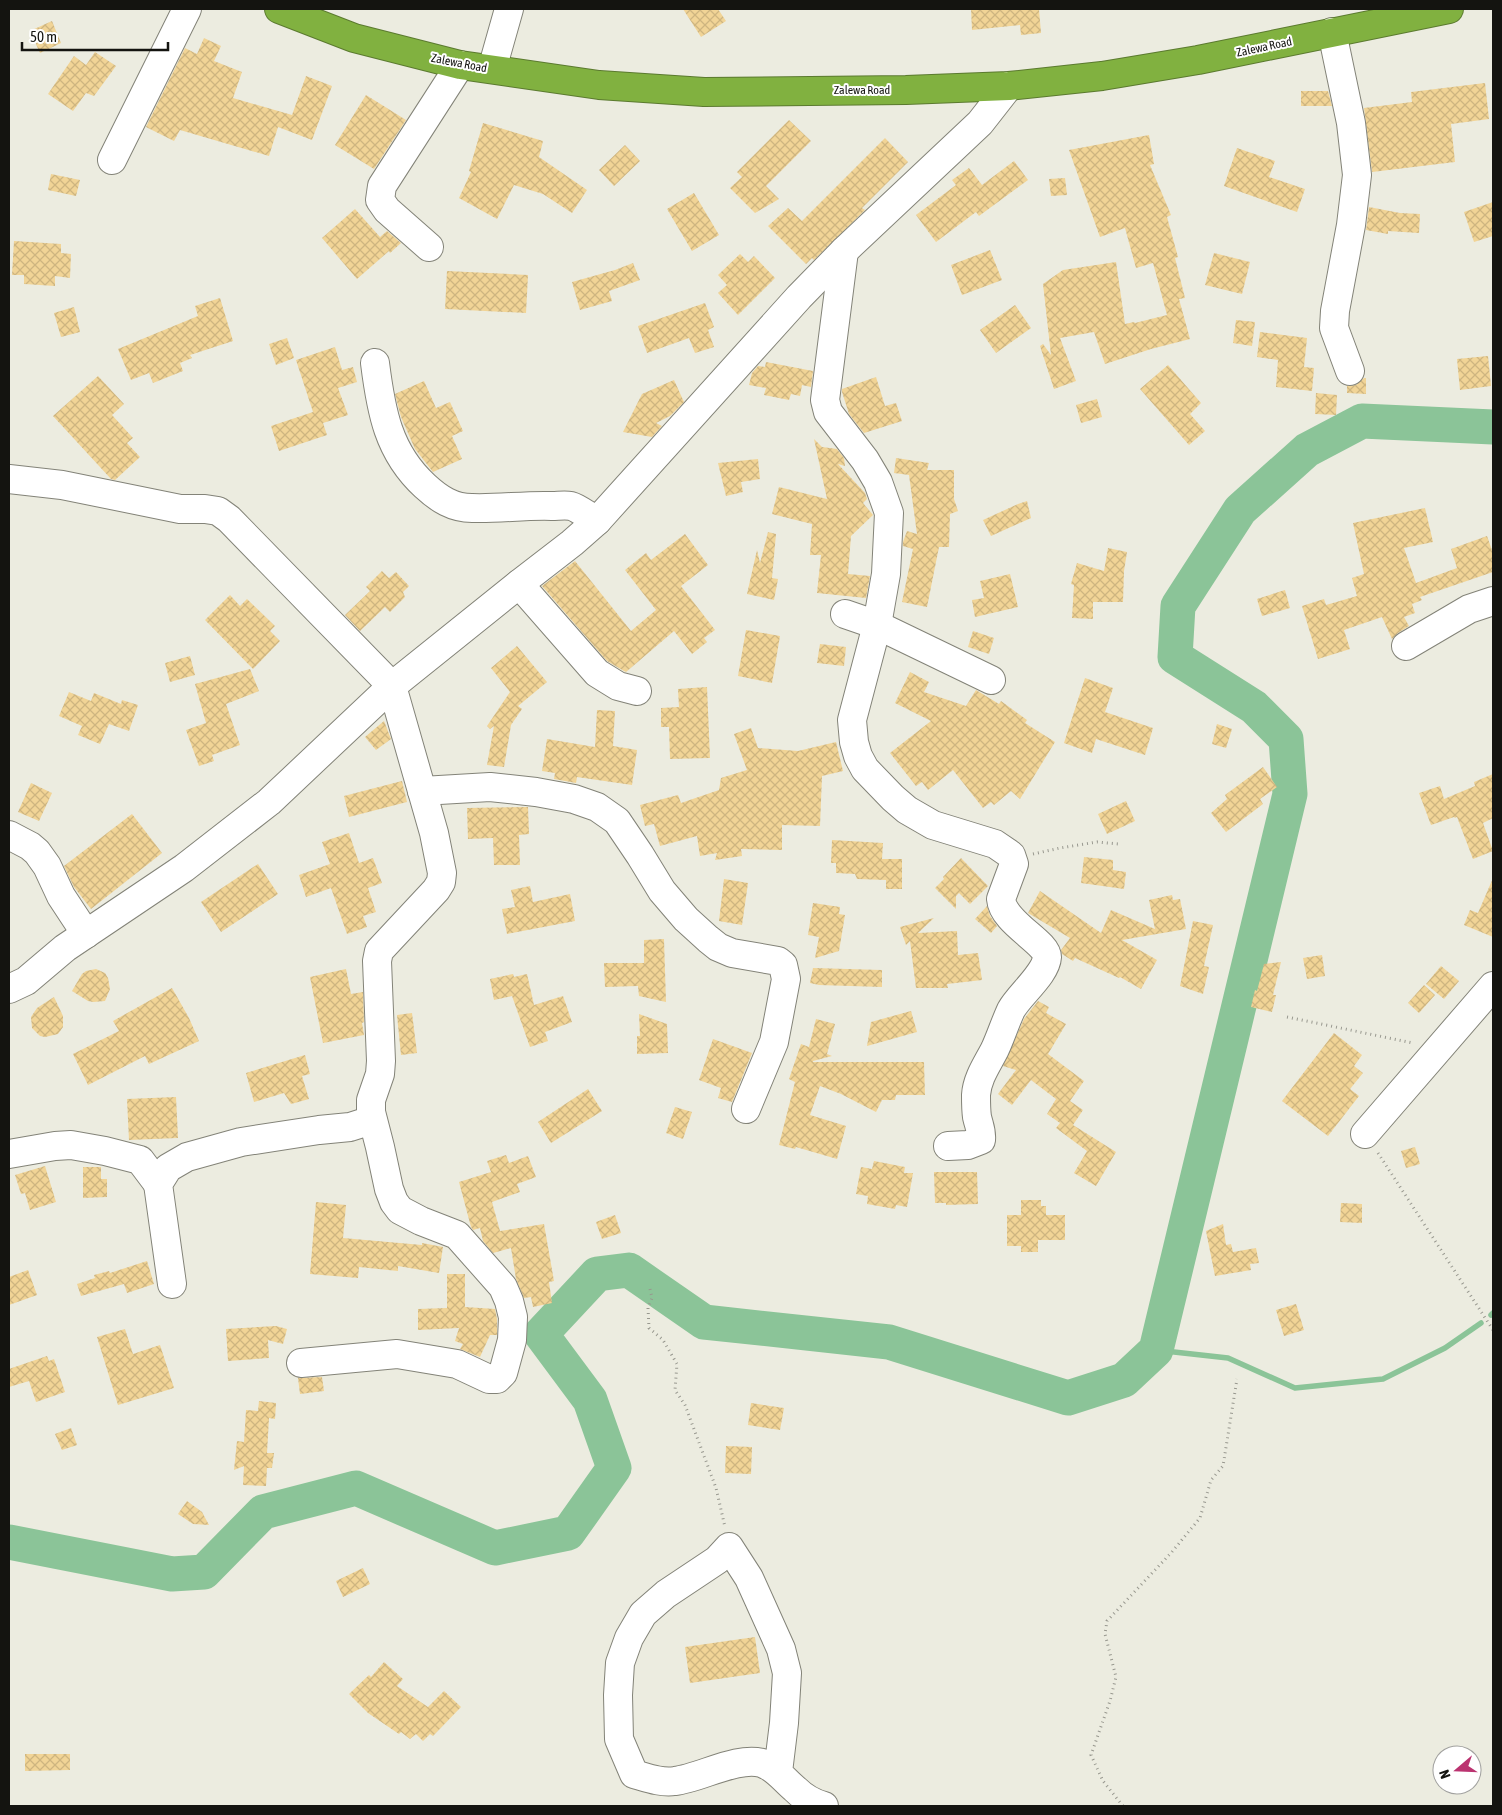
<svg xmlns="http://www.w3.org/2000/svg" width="1502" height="1815" font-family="'Asap Condensed',sans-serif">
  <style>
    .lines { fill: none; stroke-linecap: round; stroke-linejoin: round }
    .stream { stroke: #8bc498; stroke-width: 5.5 }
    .river { stroke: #8bc498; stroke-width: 35 }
    .building { fill: url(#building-cross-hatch) }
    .minor-casing { stroke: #838378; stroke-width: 30 }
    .highway-casing { stroke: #5b7a2f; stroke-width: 30 }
    .path { stroke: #98988f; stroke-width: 3; stroke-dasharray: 1 4; stroke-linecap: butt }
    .minor { stroke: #fff; stroke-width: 28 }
    .highway { stroke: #81b140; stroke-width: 28 }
    .labels { text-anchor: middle; stroke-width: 4; stroke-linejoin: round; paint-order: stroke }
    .street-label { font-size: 12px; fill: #141410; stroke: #fff }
  </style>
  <defs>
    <pattern id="building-cross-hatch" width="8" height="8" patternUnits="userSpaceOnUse" patternTransform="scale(1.25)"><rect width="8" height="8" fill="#f1d496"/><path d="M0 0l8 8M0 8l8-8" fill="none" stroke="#ceb580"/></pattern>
  </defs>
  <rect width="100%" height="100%" fill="#ecece0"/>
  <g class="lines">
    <g class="stream">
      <polyline points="1491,1315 1493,1313"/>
      <polyline points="1156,1350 1228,1358 1295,1388 1383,1379 1445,1348 1481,1323"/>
    </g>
    <polyline class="river" points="9,1542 172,1574 204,1572 263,1512 356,1488 495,1548 568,1533 614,1468 590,1400 541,1334 597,1274 629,1270 704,1322 889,1342 1068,1398 1124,1380 1156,1350 1290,794 1286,739 1254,707 1175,657 1178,606 1240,510 1307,450 1362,421 1493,427"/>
  </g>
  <g class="building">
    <polygon points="683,9 718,9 726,21 701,37"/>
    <polygon points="971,9 1039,9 1041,33 1021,35 1020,25 972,30"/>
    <polygon points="52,21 61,43 40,53 30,31"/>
    <polygon points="204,38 221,46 214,61 242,72 233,98 292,115 306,76 332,86 312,140 278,127 269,156 180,130 174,141 146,127 185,48 197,54"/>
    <polygon points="95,52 116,66 94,96 86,93 73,111 48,94 74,56 86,65"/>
    <polygon points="1485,83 1489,119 1451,124 1455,162 1372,172 1364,108 1412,102 1411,92"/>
    <polygon points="1301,91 1328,91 1332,106 1301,106"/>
    <polygon points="366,95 406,120 374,169 335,145"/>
    <polygon points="789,120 811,141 766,186 779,199 755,213 730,188 742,177 737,172"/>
    <polygon points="483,123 543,141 539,157 587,190 572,213 543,194 514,185 497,219 459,198 471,172 469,171"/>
    <polygon points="1149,135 1154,164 1150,165 1171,215 1167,217 1178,257 1175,258 1185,298 1179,299 1190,339 1151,349 1105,364 1094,332 1060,338 1076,381 1054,389 1040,346 1043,344 1051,355 1043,284 1063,270 1116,262 1125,324 1134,322 1135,323 1167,315 1153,263 1136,268 1125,228 1100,237 1069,150"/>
    <polygon points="885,138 908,162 862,208 865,210 814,260 812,258 806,264 768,226 788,208 802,221"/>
    <polygon points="625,145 640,161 614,186 599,170"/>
    <polygon points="1237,148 1275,161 1269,177 1305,189 1297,212 1224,186"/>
    <polygon points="1014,161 1028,180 979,216 976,212 936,242 916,215 956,185 952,180 969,168 982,185"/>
    <polygon points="51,174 80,180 76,196 48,190"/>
    <polygon points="1065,178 1067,195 1051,196 1049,179"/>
    <polygon points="694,193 719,235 692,251 667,209"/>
    <polygon points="1493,202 1493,236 1474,242 1464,212"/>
    <polygon points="1369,207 1400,213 1420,214 1419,233 1388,231 1388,234 1366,230"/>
    <polygon points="355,209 380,237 387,231 401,243 390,253 389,251 357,279 322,238"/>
    <polygon points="14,241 61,244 61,253 71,254 70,278 55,276 55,286 24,284 24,275 12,275"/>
    <polygon points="990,250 1002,280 962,295 951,265"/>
    <polygon points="1214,253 1250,262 1242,294 1205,285"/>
    <polygon points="740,254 748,262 754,256 775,278 738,315 718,293 727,285 718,275"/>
    <polygon points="633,263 640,280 609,291 612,301 580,310 572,282 615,270"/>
    <polygon points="447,271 528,275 526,313 445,309"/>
    <polygon points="220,298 233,341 190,355 192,358 180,363 183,371 153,383 149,373 131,380 118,349 198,316 195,306"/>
    <polygon points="705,303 714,327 708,330 714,347 695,353 689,338 647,353 638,326"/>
    <polygon points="1015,305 1031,328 996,353 980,330"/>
    <polygon points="74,307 80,332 61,337 54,313"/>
    <polygon points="1236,320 1255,322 1252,346 1233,343"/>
    <polygon points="1260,332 1307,338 1304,367 1314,368 1312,391 1276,387 1278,360 1257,357"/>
    <polygon points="287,338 294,358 276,365 269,344"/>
    <polygon points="335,347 342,370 353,367 357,382 338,388 348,415 323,423 327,435 279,451 271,426 313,412 296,360"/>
    <polygon points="1488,356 1491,386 1460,390 1457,359"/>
    <polygon points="766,362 813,371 811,387 802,385 800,396 791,394 789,400 764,395 766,388 749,385 752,373 758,366 765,367"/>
    <polygon points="1168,365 1201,403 1190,414 1205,431 1189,445 1140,389"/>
    <polygon points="98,376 124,404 112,415 133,438 127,443 140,457 115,480 111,479 53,416"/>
    <polygon points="876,377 885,406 896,403 902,421 864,433 849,414 842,392 842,389"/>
    <polygon points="1364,378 1366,378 1366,394 1347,393 1347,386 1356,385"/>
    <polygon points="674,380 684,402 670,416 656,423 662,426 652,437 623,432 642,394"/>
    <polygon points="424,381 436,408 450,402 463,431 452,436 462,459 433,472 415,449 401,417 395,394"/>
    <polygon points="1316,393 1337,395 1336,415 1315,414"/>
    <polygon points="1097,399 1102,417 1081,423 1076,405"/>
    <polygon points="814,439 822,447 837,449 844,458 845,466 838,464 865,493 867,499 863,503 873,515 851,536 848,574 870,576 866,598 817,593 821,555 810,555 812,524 772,514 779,487 827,499"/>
    <polygon points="896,458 929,463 927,470 954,470 954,499 958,511 950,514 949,547 939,547 927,607 902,602 913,549 903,546 903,542 907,531 917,534 909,475 894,473"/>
    <polygon points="758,459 760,479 741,482 743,492 726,496 718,463"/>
    <polygon points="1027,501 1031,518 991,536 983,520 1018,504"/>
    <polygon points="1425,508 1433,542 1404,548 1416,583 1457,568 1451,549 1487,536 1493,553 1493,572 1420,597 1422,600 1412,604 1415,613 1404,617 1409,626 1398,633 1392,639 1382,617 1344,630 1350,649 1318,659 1302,606 1324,599 1326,605 1357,596 1352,578 1364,574 1353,523"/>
    <polygon points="768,532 776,534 772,578 778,579 774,600 747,594 757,550 760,563"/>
    <polygon points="685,534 708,565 681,586 715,630 704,638 707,642 692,654 674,631 626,672 624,671 607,661 542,586 575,561 631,631 656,610 625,570 646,553 651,560"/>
    <polygon points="1108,548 1127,552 1124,571 1123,602 1093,602 1093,619 1072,618 1074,585 1071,584 1077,563 1104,571"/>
    <polygon points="382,571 389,578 396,572 409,586 403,592 405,597 390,612 385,607 360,631 345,615 370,591 366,587"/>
    <polygon points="1010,574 1018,607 975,617 972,600 984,598 980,581"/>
    <polygon points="1285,590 1290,608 1262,616 1257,599"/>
    <polygon points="230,595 240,606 247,599 275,626 270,631 280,641 253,669 205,620"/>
    <polygon points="746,630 780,636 772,683 738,676"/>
    <polygon points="973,631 994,638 989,654 968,647"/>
    <polygon points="820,644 846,647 844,666 817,663"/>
    <polygon points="517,646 547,682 518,706 522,709 511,725 504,767 487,765 494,726 490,729 487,726 510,692 491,668"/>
    <polygon points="190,656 195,675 170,682 165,663"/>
    <polygon points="250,669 259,691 226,704 240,745 212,755 214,761 199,766 186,730 206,723 195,684"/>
    <polygon points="910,672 929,682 924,692 966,706 976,690 999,704 1001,701 1027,720 1025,723 1055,742 1020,799 1011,791 994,805 991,802 983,808 953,770 928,790 922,782 916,786 890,753 931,721 895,703"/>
    <polygon points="1085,678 1113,688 1105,712 1153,728 1145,755 1096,739 1092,753 1064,743"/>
    <polygon points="707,687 710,758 670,759 669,727 661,727 661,708 679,707 678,689"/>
    <polygon points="69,692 91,701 94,693 121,704 122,700 138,705 129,731 109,724 100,744 78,735 82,726 59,716"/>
    <polygon points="597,710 615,711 613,746 637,750 632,785 577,777 576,783 554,779 555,773 542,771 547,739 595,747"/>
    <polygon points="384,721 391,739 376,750 365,737"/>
    <polygon points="1217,724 1232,729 1226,748 1212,744"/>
    <polygon points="751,728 758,748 798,751 836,742 843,771 822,776 820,826 782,825 782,850 741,849 742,856 715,860 717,853 700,856 697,836 660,846 654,824 645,826 640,805 678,795 681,803 719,790 721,778 747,770 734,734"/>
    <polygon points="1263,767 1277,787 1260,799 1263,804 1226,832 1211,813 1227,799 1225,795"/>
    <polygon points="1493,774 1493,818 1483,823 1493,851 1473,859 1457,817 1455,818 1454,817 1431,825 1419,793 1440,786 1444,799 1475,786 1474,782"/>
    <polygon points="402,781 407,802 349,817 344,796"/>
    <polygon points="31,783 52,793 39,821 18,812"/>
    <polygon points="1126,801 1135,821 1107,834 1098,814"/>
    <polygon points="528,807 529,834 519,835 520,865 494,865 493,838 468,839 467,808"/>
    <polygon points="132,814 162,853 91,909 74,887 64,866"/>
    <polygon points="349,833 359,863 373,858 382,883 368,888 376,912 363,916 367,927 347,934 331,888 306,897 299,875 330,864 322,842"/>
    <polygon points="832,840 883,843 882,859 902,859 902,889 886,889 886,880 857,879 855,874 836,873 836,863 831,863"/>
    <polygon points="1084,857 1113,860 1113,870 1126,872 1124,889 1081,883"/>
    <polygon points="961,858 988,886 970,904 959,893 956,896 956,909 935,888 944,879 943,877"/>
    <polygon points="258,864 278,894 221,932 201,902"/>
    <polygon points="1493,878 1493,937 1464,925 1470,910 1478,913"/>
    <polygon points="724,879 748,883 742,925 719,921"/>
    <polygon points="530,886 533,902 570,894 575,921 507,934 502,909 515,907 511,890"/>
    <polygon points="1040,891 1101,933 1111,910 1155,929 1149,900 1172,895 1173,900 1180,899 1186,929 1122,940 1157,960 1141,989 1120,977 1119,978 1075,958 1073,961 1062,954 1061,950 1070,938 1028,913"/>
    <polygon points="813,903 840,907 839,914 845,915 839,951 815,958 819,937 808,935"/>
    <polygon points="987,906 990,916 997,926 991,933 975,919"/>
    <polygon points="934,918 918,933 957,931 958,955 978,953 982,980 947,984 948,988 916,988 910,941 906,945 900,927"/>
    <polygon points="1193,921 1213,925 1204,966 1209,967 1203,994 1180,986"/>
    <polygon points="664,939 666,1002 639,996 638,986 605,987 604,963 644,963 644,940"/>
    <polygon points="1322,955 1325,976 1307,979 1303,958"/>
    <polygon points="1281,962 1273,995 1276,995 1272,1012 1251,1007 1255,990 1257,991 1264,964"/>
    <polygon points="1441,966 1459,981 1444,999 1426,984"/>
    <polygon points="813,968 882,970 882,987 819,985 810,983"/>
    <polygon points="96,969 105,973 108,978 110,989 105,1001 93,1002 88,1001 72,991 82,974 86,971"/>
    <polygon points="346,969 351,994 363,992 364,1022 362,1023 364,1035 323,1043 310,977"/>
    <polygon points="513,974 514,977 527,974 534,1005 563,996 572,1022 545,1032 548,1041 530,1047 512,996 494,1000 490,979"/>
    <polygon points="1424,985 1435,995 1419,1013 1408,1003"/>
    <polygon points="172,988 189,1018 199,1041 149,1064 145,1056 88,1085 73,1054 119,1031 113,1021"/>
    <polygon points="54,997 63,1016 63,1027 58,1034 45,1037 40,1036 32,1028 31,1017 37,1008"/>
    <polygon points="1038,1001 1049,1007 1046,1013 1066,1024 1048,1054 1084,1081 1070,1101 1083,1110 1073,1125 1116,1152 1096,1186 1074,1173 1087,1151 1056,1128 1060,1123 1047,1114 1056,1099 1031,1080 1012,1105 998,1094 1016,1070 1003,1066 1024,1019"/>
    <polygon points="911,1011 917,1032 867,1046 871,1022"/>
    <polygon points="412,1013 417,1053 401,1055 397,1015"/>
    <polygon points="639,1014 667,1024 668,1053 637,1054 637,1036 640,1036"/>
    <polygon points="816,1019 835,1024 827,1054 832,1056 813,1061 813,1062 924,1062 925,1095 896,1095 895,1100 882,1100 876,1112 841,1094 820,1086 810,1115 846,1126 837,1159 796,1147 795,1149 779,1145 795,1082 789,1079 801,1044 809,1047"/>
    <polygon points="1334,1033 1362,1055 1354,1066 1363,1073 1350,1089 1359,1096 1328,1136 1282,1101"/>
    <polygon points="713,1039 752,1053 732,1102 718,1098 721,1088 699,1080"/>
    <polygon points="305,1055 310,1074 302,1076 309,1099 291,1104 284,1093 254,1102 246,1073"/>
    <polygon points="588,1089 602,1111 551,1143 538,1122"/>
    <polygon points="176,1097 178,1138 129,1140 127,1099"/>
    <polygon points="675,1107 692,1112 683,1139 666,1133"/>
    <polygon points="1415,1147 1420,1164 1406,1168 1401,1151"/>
    <polygon points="506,1155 509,1163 528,1156 536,1177 517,1184 520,1192 492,1202 500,1231 544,1224 554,1281 549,1282 552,1303 533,1307 531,1297 524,1298 516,1279 511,1248 493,1253 483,1241 480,1228 473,1230 471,1227 459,1182 491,1172 487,1161"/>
    <polygon points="874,1161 905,1167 904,1173 913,1173 907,1207 896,1205 895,1209 867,1204 868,1196 856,1194 861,1167 872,1169"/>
    <polygon points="45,1166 56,1202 30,1210 25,1193 21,1194 15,1175"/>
    <polygon points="83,1167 101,1167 101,1179 107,1179 107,1197 83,1198"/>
    <polygon points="934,1172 977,1172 978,1204 946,1205 946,1203 935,1203"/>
    <polygon points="1021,1200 1041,1200 1041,1206 1046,1206 1046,1215 1065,1215 1065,1240 1038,1240 1038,1252 1021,1252 1021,1246 1007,1246 1007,1215 1021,1215"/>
    <polygon points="316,1202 346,1205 343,1238 422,1245 422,1243 443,1247 439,1273 398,1266 398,1271 359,1267 358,1278 310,1274"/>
    <polygon points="1341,1203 1362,1204 1362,1223 1340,1222"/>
    <polygon points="615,1215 621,1233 602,1239 596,1222"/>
    <polygon points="1223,1224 1226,1245 1231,1244 1233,1252 1256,1248 1259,1263 1250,1264 1251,1270 1215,1276 1206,1231"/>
    <polygon points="147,1261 154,1284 127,1293 124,1284 81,1296 77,1284 95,1278 94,1275 109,1271 110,1273"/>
    <polygon points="28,1270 37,1295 9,1305 9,1277"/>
    <polygon points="447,1274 465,1274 465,1307 495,1309 497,1319 497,1335 490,1335 480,1357 460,1349 463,1344 455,1341 459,1328 418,1330 418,1309 447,1308"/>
    <polygon points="1296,1304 1304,1330 1284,1336 1276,1310"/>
    <polygon points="276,1326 287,1329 283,1344 268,1340 269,1358 228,1361 226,1329"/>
    <polygon points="125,1329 133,1354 160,1345 174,1388 118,1405 97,1337"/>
    <polygon points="47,1356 49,1361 54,1359 65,1392 36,1402 29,1381 9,1387 9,1369"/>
    <polygon points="322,1377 324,1391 300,1394 298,1378"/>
    <polygon points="259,1401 276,1403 275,1419 269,1418 267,1453 274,1453 272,1468 267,1468 266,1486 243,1485 244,1466 234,1470 237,1441 244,1442 246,1410 258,1411"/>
    <polygon points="751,1403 784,1408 780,1430 748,1425"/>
    <polygon points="71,1428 77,1445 62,1450 55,1434"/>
    <polygon points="726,1446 752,1447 751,1474 725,1473"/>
    <polygon points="187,1501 202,1512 209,1525 193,1524 178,1514"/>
    <polygon points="363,1568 370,1584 343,1597 336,1581"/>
    <polygon points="755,1637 760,1673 690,1683 685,1647"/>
    <polygon points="384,1662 403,1679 397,1686 428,1707 444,1691 461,1707 433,1736 430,1734 423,1741 416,1734 410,1739 401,1732 399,1734 368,1713 349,1694 369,1675 371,1677"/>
    <polygon points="25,1754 70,1754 70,1770 25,1771"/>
  </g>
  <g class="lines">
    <defs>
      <g id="minor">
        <polyline points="1332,32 1351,123 1357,175 1351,225 1335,311 1334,328 1350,371"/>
        <polyline points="492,69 509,9"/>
        <polyline points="112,160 187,9"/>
        <polyline points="429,247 387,210 380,200 382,186 460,65"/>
        <path d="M844 251 825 400 828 412 865 460 878 482 889 513 886 574 877 625 852 720 854 742 858 756 865 769 893 798 907 810 933 825 995 844 1011 855 1014 864 1001 899C1003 923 1047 942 1047 957 1046 974 1019 995 1011 1010 1005 1023 1001 1036 995 1049 988 1063 977 1078 976 1095 976 1102 976 1110 977 1117 979 1126 982 1131 981 1140L968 1145 948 1146"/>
        <path d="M375 363C381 411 388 452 425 486 439 499 453 508 472 508 498 509 525 505 552 506 558 506 565 505 571 506 579 508 589 517 597 521"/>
        <polyline points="9,479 62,485 180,509 205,509 218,511 229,519 392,686 434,833 442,873 441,882 436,890 379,951 377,961 381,1061 380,1074 371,1100 371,1112 380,1147 389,1189 394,1202 400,1210 421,1221 457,1235 503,1287 509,1301 513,1317 512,1340 503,1373 497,1379 489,1379 457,1364 397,1354 301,1363"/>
        <polyline points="519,584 597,673 618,686 637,691"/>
        <polyline points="845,614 877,625 991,680"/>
        <polyline points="1406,646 1469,609 1493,601"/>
        <polyline points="422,791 490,787 536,792 574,799 597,807 617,821 640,855 662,891 686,919 708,939 718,947 732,953 778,961 783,965 786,979 774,1042 746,1109"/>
        <polyline points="9,835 30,846 37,852 47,866 61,896 86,934"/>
        <polyline points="9,989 26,981 65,948 184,868 269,802 392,686 519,584 572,543 597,521 799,297 844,251 980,123 1009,86"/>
        <polyline points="1365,1134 1493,986"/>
        <polyline points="9,1154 55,1146 71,1145 105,1151 140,1160 158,1184"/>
        <polyline points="172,1284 158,1184 168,1168 187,1157 241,1142 319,1130 350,1127 372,1120"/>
        <path d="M778 1772 784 1723 787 1673 781 1649 749 1578 729 1547 717 1560 666 1594 643 1614 629 1638 620 1663 618 1695 619 1739 634 1774C648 1778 661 1783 675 1781 700 1778 738 1756 762 1763 776 1768 784 1780 795 1789 804 1798 813 1803 824 1806"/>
      </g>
      <polyline id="highway" points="279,9 354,38 460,65 599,85 704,92 906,90 1009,86 1102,76 1198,60 1449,9"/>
    </defs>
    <use href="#minor" class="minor-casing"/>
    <use href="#highway" class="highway-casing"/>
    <g class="path">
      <polyline points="1033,854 1060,848 1097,842 1119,844"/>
      <polyline points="1287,1017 1413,1043"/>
      <polyline points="1378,1153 1493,1330"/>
      <polyline points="650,1289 652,1298 648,1308 649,1328 663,1340 677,1364 675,1390 685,1405 716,1488 725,1527"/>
      <polyline points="1123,1806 1103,1781 1091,1755 1110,1701 1116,1677 1105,1634 1107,1621 1171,1553 1200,1518 1211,1480 1223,1466 1237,1379"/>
    </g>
    <use href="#minor" class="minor"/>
    <use href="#highway" class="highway"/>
  </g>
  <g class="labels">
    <g class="street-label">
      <text transform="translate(1264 47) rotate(-12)" y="4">Zalewa Road</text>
      <text transform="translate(459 63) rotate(11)" y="4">Zalewa Road</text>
      <text x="862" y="94">Zalewa Road</text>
    </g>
  </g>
  <rect width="1502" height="1815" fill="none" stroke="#141410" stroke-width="20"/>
  <g transform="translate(1457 1770) rotate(251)"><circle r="24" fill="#ffffff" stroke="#a1a19f"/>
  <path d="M0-4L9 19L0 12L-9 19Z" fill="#bb3370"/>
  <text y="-8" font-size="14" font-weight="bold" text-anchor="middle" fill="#141410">N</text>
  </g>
  <path d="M22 42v8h146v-8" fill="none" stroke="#141410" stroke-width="2.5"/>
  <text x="30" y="42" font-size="15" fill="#141410" stroke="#ffffff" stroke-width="4" paint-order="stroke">50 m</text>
</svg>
